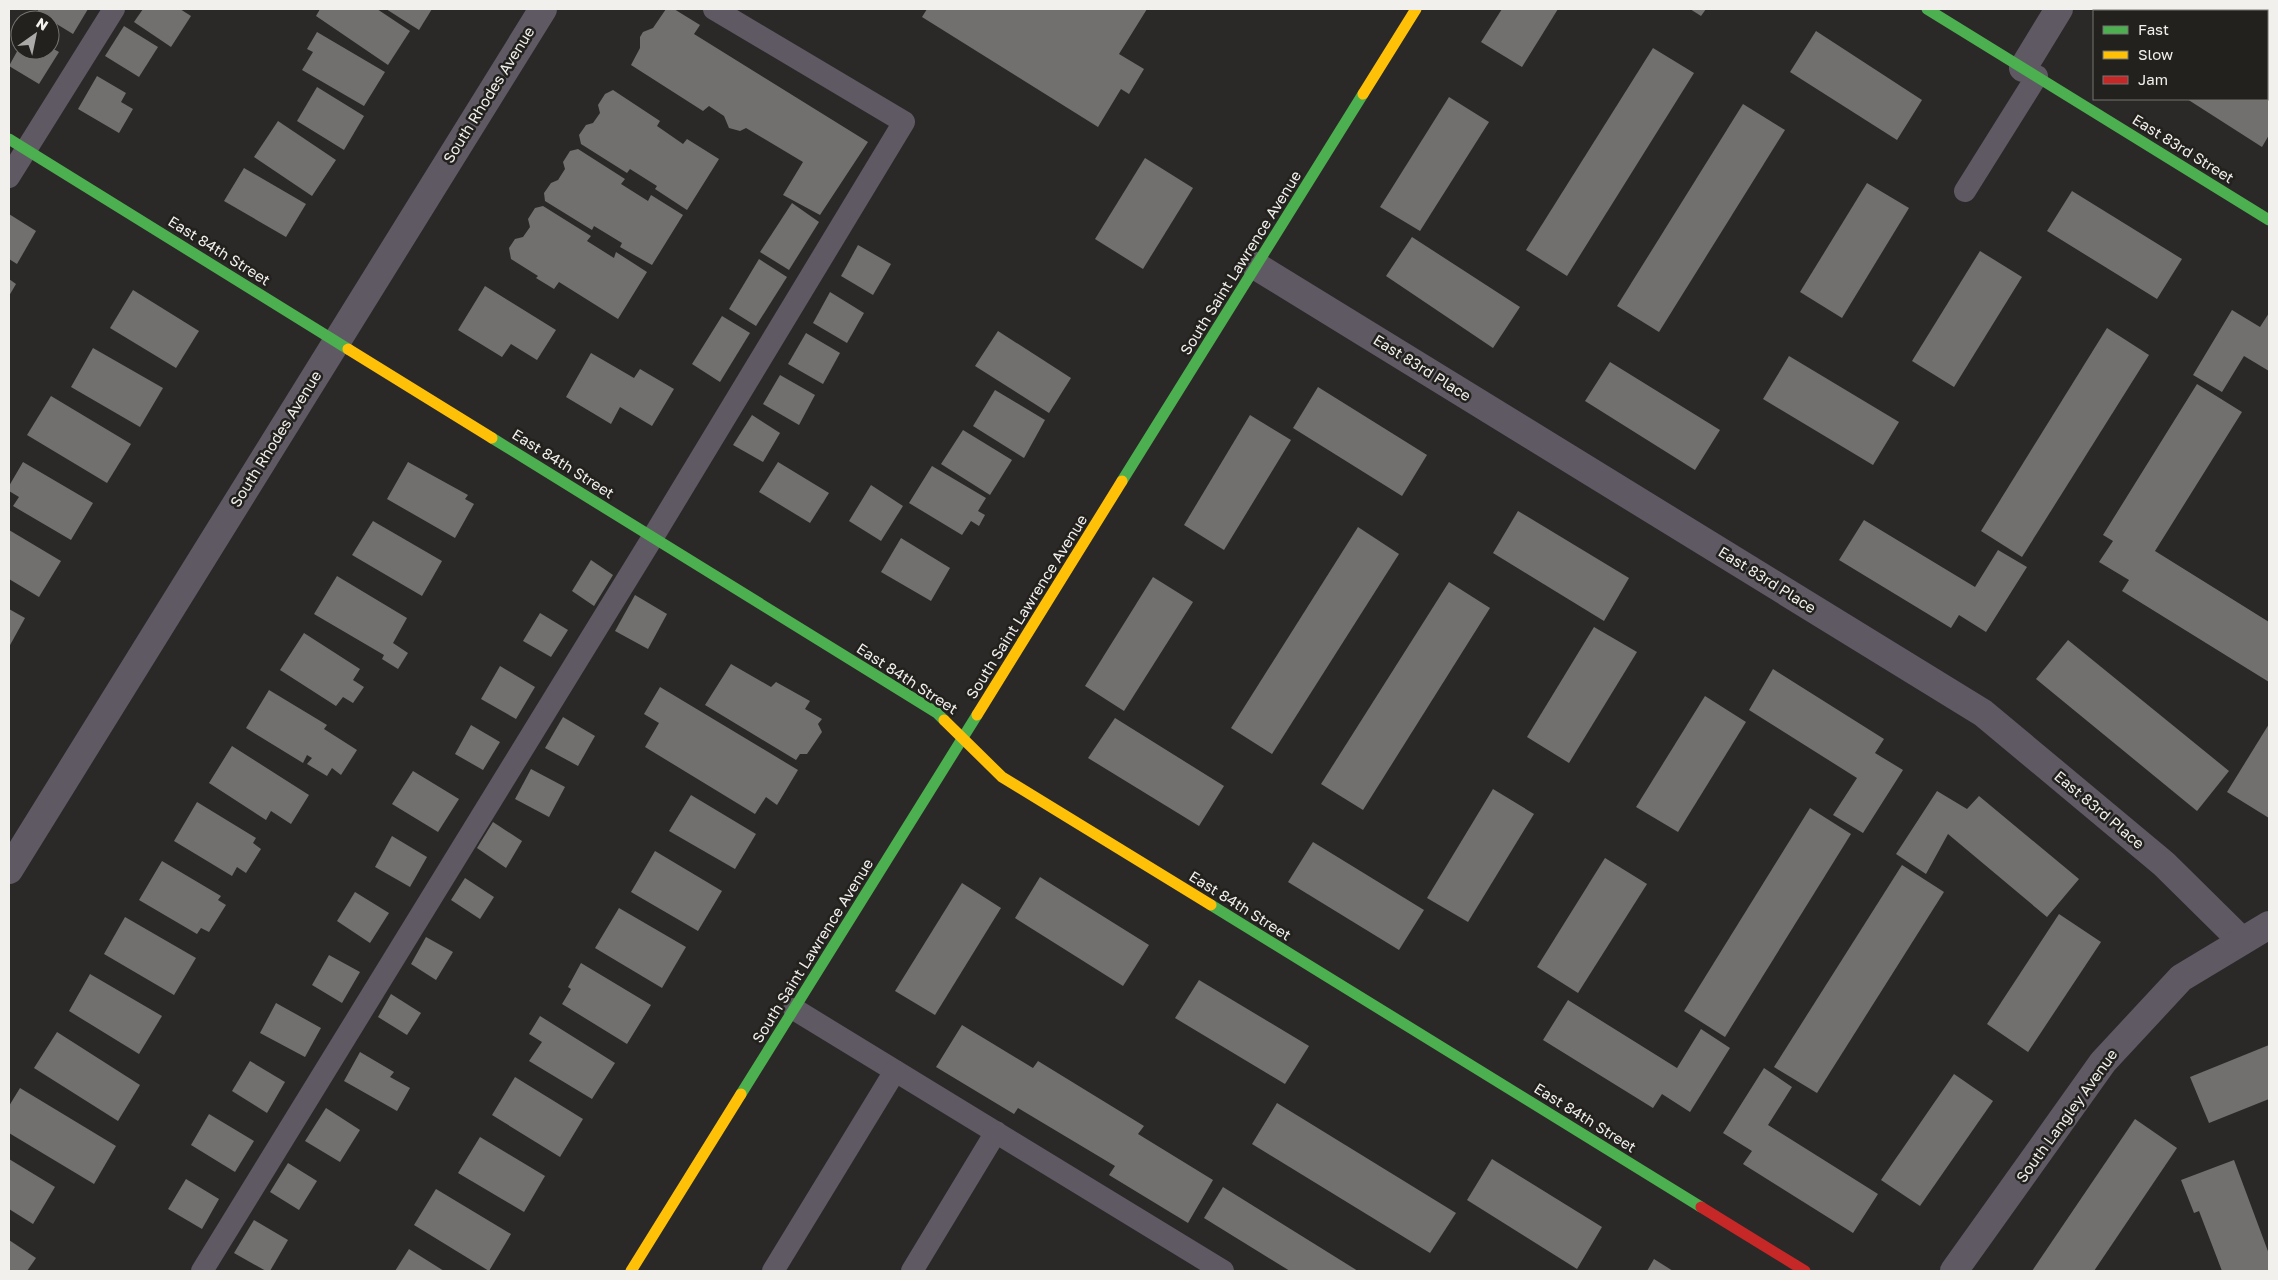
<svg xmlns="http://www.w3.org/2000/svg" width="2278" height="1280" font-family="'Golos Text',sans-serif">
  <style>
    .building { fill: #72706e }
    .lines { fill: none; stroke-linecap: round; stroke-linejoin: round }
    .lane { stroke: #5f5963; stroke-width: 22 }
    .street { stroke: #5f5963; stroke-width: 28 }
    .fast { stroke: #4caf50; stroke-width: 11 }
    .slow { stroke: #ffc107; stroke-width: 11 }
    .jam { stroke: #c62828; stroke-width: 11 }
    .labels { text-anchor: middle; stroke-width: 5; stroke-linejoin: round; paint-order: stroke }
    .street-label { font-size: 15px; fill: #f1f0ed; stroke: #22211d }
  </style>
  <rect width="100%" height="100%" fill="#2b2927"/>
  <g class="building">
    <polygon points="39,9 88,9 73,34 37,12"/>
    <polygon points="143,9 180,9 191,16 171,47 134,22"/>
    <polygon points="320,9 377,9 410,31 388,65 316,16"/>
    <polygon points="386,9 432,9 419,30"/>
    <polygon points="666,9 674,9 700,25 694,34 868,142 820,215 783,195 803,162 746,128 740,131 729,128 724,116 709,106 703,111 631,65 640,48 640,37 643,32 653,28"/>
    <polygon points="927,9 1147,9 1119,54 1144,69 1129,94 1121,89 1098,127 922,17"/>
    <polygon points="1502,9 1558,9 1522,67 1481,42"/>
    <polygon points="1690,9 1706,9 1701,16"/>
    <polygon points="2169,9 2240,9 2244,11 2168,11"/>
    <polygon points="2267,25 2269,27 2269,39 2267,43"/>
    <polygon points="124,26 158,47 139,77 105,56"/>
    <polygon points="1816,31 1922,100 1897,140 1790,72"/>
    <polygon points="317,32 385,72 364,106 302,70 313,52 307,49"/>
    <polygon points="20,46 20,50 50,50 50,47 59,52 39,84 9,66"/>
    <polygon points="1653,48 1694,73 1567,276 1526,250"/>
    <polygon points="97,76 126,93 121,102 133,109 119,133 78,109"/>
    <polygon points="317,87 364,116 344,150 297,121"/>
    <polygon points="613,90 660,121 657,126 683,144 687,139 719,159 687,210 655,189 657,186 630,169 627,173 581,144 579,135 586,125 593,123 600,113 598,105 605,94"/>
    <polygon points="2267,93 2269,95 2269,135 2262,147 2187,99 2267,99"/>
    <polygon points="1449,97 1489,122 1420,231 1380,207"/>
    <polygon points="1743,104 1785,130 1659,332 1617,306"/>
    <polygon points="278,121 336,160 312,196 254,157"/>
    <polygon points="578,149 625,179 621,184 648,201 651,195 683,215 652,265 620,247 622,243 594,226 592,230 545,201 544,193 551,183 558,180 565,169 563,162 570,151"/>
    <polygon points="1145,158 1193,188 1143,269 1095,239"/>
    <polygon points="244,168 306,204 286,237 224,201"/>
    <polygon points="1867,183 1909,208 1842,318 1800,292"/>
    <polygon points="2072,191 2182,259 2157,299 2047,231"/>
    <polygon points="792,203 819,222 789,270 760,252"/>
    <polygon points="543,206 591,236 587,241 614,258 616,252 647,272 618,319 559,282 554,289 536,278 538,276 511,259 509,248 515,239 523,237 530,227 528,219 535,208"/>
    <polygon points="9,214 36,231 17,264 9,259"/>
    <polygon points="1412,237 1520,307 1493,348 1386,276"/>
    <polygon points="858,245 891,264 873,295 841,276"/>
    <polygon points="1980,251 2022,277 1954,387 1912,361"/>
    <polygon points="759,259 787,277 756,326 729,309"/>
    <polygon points="9,279 16,284 9,296"/>
    <polygon points="485,286 556,330 537,360 511,344 502,357 458,330"/>
    <polygon points="133,290 199,331 176,368 110,328"/>
    <polygon points="830,292 864,313 847,343 813,323"/>
    <polygon points="2232,310 2260,327 2269,313 2269,371 2244,356 2222,392 2193,375"/>
    <polygon points="722,316 750,333 720,382 692,364"/>
    <polygon points="2107,328 2149,355 2022,557 1981,531"/>
    <polygon points="998,331 1071,378 1049,413 975,366"/>
    <polygon points="806,333 840,353 823,384 788,364"/>
    <polygon points="93,348 163,388 140,427 71,387"/>
    <polygon points="591,353 634,378 640,369 674,389 652,426 620,407 611,424 566,397"/>
    <polygon points="1789,356 1899,422 1873,465 1763,399"/>
    <polygon points="1610,362 1720,430 1695,470 1585,401"/>
    <polygon points="780,375 815,395 799,425 763,404"/>
    <polygon points="2197,384 2242,412 2155,551 2269,622 2269,682 2122,591 2129,580 2099,562 2113,541 2103,535"/>
    <polygon points="1318,387 1427,455 1402,496 1293,428"/>
    <polygon points="995,390 1045,420 1024,458 973,426"/>
    <polygon points="51,396 131,444 107,483 27,435"/>
    <polygon points="752,415 780,433 763,462 733,445"/>
    <polygon points="1250,415 1291,440 1224,550 1184,525"/>
    <polygon points="963,430 1012,460 990,495 941,464"/>
    <polygon points="23,462 93,503 71,540 13,506 19,497 9,491 9,486"/>
    <polygon points="408,462 468,495 465,499 474,504 455,538 387,499"/>
    <polygon points="778,462 829,493 810,523 759,492"/>
    <polygon points="932,466 986,498 978,511 985,515 979,526 971,521 962,535 909,503"/>
    <polygon points="871,485 903,506 881,541 849,521"/>
    <polygon points="1518,511 1629,578 1604,621 1493,553"/>
    <polygon points="1864,520 1975,587 1998,550 2027,567 1986,632 1959,615 1951,628 1839,560"/>
    <polygon points="373,521 442,561 422,596 352,555"/>
    <polygon points="1358,527 1399,554 1272,754 1231,728"/>
    <polygon points="9,530 61,561 39,597 9,579"/>
    <polygon points="901,538 950,568 931,601 881,572"/>
    <polygon points="591,560 613,575 594,606 572,591"/>
    <polygon points="337,576 407,618 393,643 408,653 398,669 382,659 384,655 314,614"/>
    <polygon points="1153,577 1193,602 1124,711 1085,686"/>
    <polygon points="1449,582 1490,608 1363,810 1321,784"/>
    <polygon points="635,595 667,614 648,649 615,631"/>
    <polygon points="9,609 25,618 9,647"/>
    <polygon points="540,613 568,630 551,657 523,641"/>
    <polygon points="1594,627 1637,652 1569,763 1527,737"/>
    <polygon points="304,633 360,669 353,680 364,687 353,703 343,697 336,706 280,670"/>
    <polygon points="2068,640 2229,771 2197,811 2036,679"/>
    <polygon points="731,664 771,687 776,682 810,701 805,709 822,719 818,724 822,732 807,754 800,754 796,760 705,705"/>
    <polygon points="500,666 535,687 516,719 481,699"/>
    <polygon points="1773,669 1884,739 1875,753 1903,770 1863,833 1833,815 1857,778 1749,710"/>
    <polygon points="660,687 798,770 777,805 766,797 755,814 645,747 659,723 644,714"/>
    <polygon points="269,690 327,725 324,729 357,750 341,775 332,768 327,776 307,764 312,758 307,755 303,763 246,728"/>
    <polygon points="1705,696 1746,722 1678,832 1636,807"/>
    <polygon points="563,717 595,736 578,766 545,748"/>
    <polygon points="1115,718 1224,786 1199,826 1088,758"/>
    <polygon points="2269,724 2269,818 2227,792"/>
    <polygon points="471,725 500,742 483,770 455,754"/>
    <polygon points="232,746 309,795 291,824 271,811 266,820 209,783"/>
    <polygon points="531,769 565,787 549,817 515,799"/>
    <polygon points="413,771 459,799 438,832 392,804"/>
    <polygon points="1493,789 1534,814 1468,922 1427,898"/>
    <polygon points="1937,791 1967,809 1979,796 2079,879 2047,917 1948,834 1926,874 1896,854"/>
    <polygon points="691,795 756,834 735,869 669,831"/>
    <polygon points="197,802 256,838 253,843 261,849 246,873 237,867 232,876 174,841"/>
    <polygon points="1810,808 1851,834 1725,1037 1684,1011"/>
    <polygon points="493,822 522,841 506,868 477,848"/>
    <polygon points="392,836 427,857 410,887 375,867"/>
    <polygon points="1313,842 1424,910 1399,950 1288,882"/>
    <polygon points="655,851 722,891 698,931 631,892"/>
    <polygon points="1605,858 1647,884 1578,993 1537,967"/>
    <polygon points="162,861 221,896 218,900 226,905 209,932 201,928 197,934 139,900"/>
    <polygon points="1902,865 1944,892 1817,1093 1774,1067"/>
    <polygon points="1040,877 1149,945 1123,986 1015,918"/>
    <polygon points="465,878 494,897 480,919 451,900"/>
    <polygon points="962,883 1001,908 935,1015 895,991"/>
    <polygon points="355,892 389,913 370,943 337,921"/>
    <polygon points="619,908 686,947 662,988 595,948"/>
    <polygon points="2059,914 2101,942 2028,1052 1987,1024"/>
    <polygon points="125,917 196,958 174,995 104,954"/>
    <polygon points="426,937 453,952 436,980 411,964"/>
    <polygon points="329,955 360,972 342,1003 312,985"/>
    <polygon points="581,963 651,1005 627,1044 562,1004 571,989 568,987"/>
    <polygon points="90,974 162,1016 139,1054 69,1011"/>
    <polygon points="1199,980 1309,1046 1285,1084 1175,1018"/>
    <polygon points="391,994 421,1013 407,1035 378,1017"/>
    <polygon points="1568,1000 1677,1068 1701,1029 1730,1048 1690,1112 1662,1094 1653,1108 1543,1040"/>
    <polygon points="276,1003 321,1028 305,1057 260,1033"/>
    <polygon points="540,1016 615,1063 592,1099 529,1061 542,1042 529,1034"/>
    <polygon points="962,1025 1033,1068 1038,1061 1144,1126 1138,1134 1213,1180 1188,1223 1109,1175 1115,1166 1018,1108 1014,1114 936,1067"/>
    <polygon points="57,1032 140,1085 118,1121 34,1068"/>
    <polygon points="2269,1045 2269,1099 2209,1123 2190,1077"/>
    <polygon points="360,1052 394,1072 390,1077 410,1088 397,1111 344,1081"/>
    <polygon points="250,1061 285,1082 267,1113 232,1091"/>
    <polygon points="1764,1068 1792,1087 1768,1125 1878,1194 1853,1233 1743,1164 1752,1151 1723,1133"/>
    <polygon points="1954,1074 1993,1101 1920,1206 1881,1180"/>
    <polygon points="515,1077 583,1119 560,1157 492,1115"/>
    <polygon points="20,1088 116,1146 94,1184 9,1133 9,1106"/>
    <polygon points="1277,1103 1456,1213 1430,1253 1252,1144"/>
    <polygon points="326,1108 360,1130 340,1162 305,1141"/>
    <polygon points="209,1114 254,1141 235,1172 191,1145"/>
    <polygon points="2135,1119 2177,1148 2094,1271 2032,1271"/>
    <polygon points="480,1137 545,1176 524,1212 458,1173"/>
    <polygon points="9,1159 55,1187 33,1224 9,1209"/>
    <polygon points="1492,1159 1602,1227 1577,1269 1467,1200"/>
    <polygon points="2234,1160 2269,1254 2269,1271 2222,1271 2199,1211 2194,1213 2181,1180"/>
    <polygon points="288,1163 317,1181 299,1210 270,1192"/>
    <polygon points="186,1179 219,1199 202,1229 168,1209"/>
    <polygon points="1223,1187 1358,1271 1290,1271 1204,1218"/>
    <polygon points="436,1189 511,1234 489,1271 414,1225"/>
    <polygon points="254,1220 288,1240 270,1271 266,1271 234,1253"/>
    <polygon points="9,1240 36,1258 27,1271 9,1271"/>
    <polygon points="409,1249 444,1271 395,1271"/>
    <polygon points="1654,1259 1673,1271 1647,1271"/>
  </g>
  <g class="lines">
    <g class="lane">
      <polyline points="9,177 114,9"/>
      <polyline points="1965,191 2037,76"/>
      <polyline points="794,1009 1223,1271"/>
      <polyline points="202,1271 653,537 904,122 714,9"/>
      <polyline points="773,1271 895,1071"/>
      <polyline points="912,1271 996,1132"/>
    </g>
    <g class="street">
      <polyline points="2023,68 2059,9"/>
      <polyline points="1256,266 1983,713 2164,864 2242,941"/>
      <polyline points="9,870 543,9"/>
      <polyline points="1954,1271 2103,1062 2181,978 2269,925"/>
    </g>
    <g class="fast">
      <polyline points="1927,9 2269,220"/>
      <polyline points="9,139 348,349"/>
      <polyline points="492,438 937,713 944,720"/>
      <polyline points="1122,481 1363,94"/>
      <polyline points="1211,905 1701,1207"/>
      <polyline points="741,1094 977,715"/>
    </g>
    <g class="slow">
      <polyline points="1363,94 1416,9"/>
      <polyline points="348,349 492,438"/>
      <polyline points="977,715 1122,481"/>
      <polyline points="944,720 1002,777 1211,905"/>
      <polyline points="631,1271 741,1094"/>
    </g>
    <polyline class="jam" points="1701,1207 1805,1271"/>
  </g>
  <g class="labels">
    <g class="street-label">
      <text transform="translate(489 95) rotate(-58)" y="5">South Rhodes Avenue</text>
      <text transform="translate(2183 149) rotate(32)" y="5">East 83rd Street</text>
      <text transform="translate(219 251) rotate(32)" y="5">East 84th Street</text>
      <text transform="translate(1241 263) rotate(-58)" y="5">South Saint Lawrence Avenue</text>
      <text transform="translate(1422 368) rotate(32)" y="5">East 83rd Place</text>
      <text transform="translate(276 439) rotate(-58)" y="5">South Rhodes Avenue</text>
      <text transform="translate(563 464) rotate(32)" y="5">East 84th Street</text>
      <text transform="translate(1767 580) rotate(32)" y="5">East 83rd Place</text>
      <text transform="translate(1027 607) rotate(-58)" y="5">South Saint Lawrence Avenue</text>
      <text transform="translate(907 679) rotate(33)" y="5">East 84th Street</text>
      <text transform="translate(2099 810) rotate(40)" y="5">East 83rd Place</text>
      <text transform="translate(1240 906) rotate(32)" y="5">East 84th Street</text>
      <text transform="translate(813 951) rotate(-58)" y="5">South Saint Lawrence Avenue</text>
      <text transform="translate(2067 1116) rotate(-54)" y="5">South Langley Avenue</text>
      <text transform="translate(1585 1118) rotate(32)" y="5">East 84th Street</text>
    </g>
  </g>
  <rect width="2278" height="1280" fill="none" stroke="#f1f0ed" stroke-width="20"/>
  <rect x="2093" y="10" width="175" height="90" fill="#22211d" stroke="#757470"/>
  <rect x="2103" y="26" width="25" height="8" fill="#4caf50" stroke="#757470"/>
  <text x="2138" y="35" font-size="15" fill="#f1f0ed">Fast</text>
  <rect x="2103" y="51" width="25" height="8" fill="#ffc107" stroke="#757470"/>
  <text x="2138" y="60" font-size="15" fill="#f1f0ed">Slow</text>
  <rect x="2103" y="76" width="25" height="8" fill="#c62828" stroke="#757470"/>
  <text x="2138" y="85" font-size="15" fill="#f1f0ed">Jam</text>
  <g transform="translate(35 35) rotate(33)"><circle r="24" fill="#22211d" stroke="#757470"/>
  <path d="M0-4L9 19L0 12L-9 19Z" fill="#acaaa8"/>
  <text y="-8" font-size="14" font-weight="bold" text-anchor="middle" fill="#f1f0ed">N</text>
  </g>
</svg>
